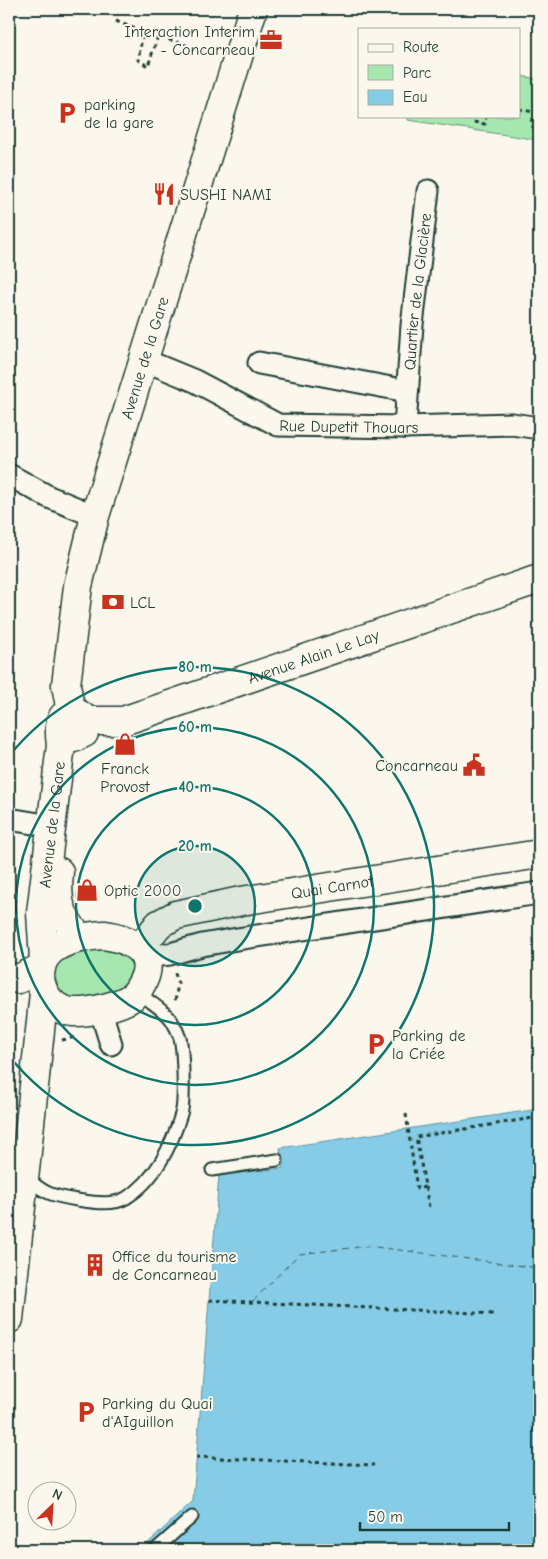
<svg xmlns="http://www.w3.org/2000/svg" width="548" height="1559" font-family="'Comic Neue',sans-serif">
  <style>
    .green { fill: #a6e7b0; stroke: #629272 }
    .water { fill: #86cce7; stroke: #5d939f }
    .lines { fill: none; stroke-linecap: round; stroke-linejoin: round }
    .ferry { stroke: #345a58; stroke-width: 1; stroke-dasharray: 6 5; stroke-linecap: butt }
    .lane-casing { stroke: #1f3d34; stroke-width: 15 }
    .street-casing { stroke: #1f3d34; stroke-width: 25 }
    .secondary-casing { stroke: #1f3d34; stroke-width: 31 }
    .path { stroke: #1f3d34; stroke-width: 3; stroke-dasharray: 4 4; stroke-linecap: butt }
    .lane { stroke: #fbf7ec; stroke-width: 11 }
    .street { stroke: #fbf7ec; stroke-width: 21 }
    .secondary { stroke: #fbf7ec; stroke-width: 28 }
    .ring { fill: none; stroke: #0f766e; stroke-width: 2.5 }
    .labels { text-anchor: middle; stroke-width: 4; stroke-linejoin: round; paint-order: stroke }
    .poi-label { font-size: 16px; fill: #1f3d34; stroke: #fbf7ec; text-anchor: start }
    .street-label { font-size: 16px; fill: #1f3d34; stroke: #fbf7ec }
    .centre { fill: #0f766e; stroke: #fbf7ec; stroke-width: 2.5 }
    .ring-label { font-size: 15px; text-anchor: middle; font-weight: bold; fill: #0f766e; stroke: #fbf7ec; stroke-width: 4; stroke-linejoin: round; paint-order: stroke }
  </style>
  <rect width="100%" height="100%" fill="#fbf7ec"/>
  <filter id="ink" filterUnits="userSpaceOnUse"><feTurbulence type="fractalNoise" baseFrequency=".02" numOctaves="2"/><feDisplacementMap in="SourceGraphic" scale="10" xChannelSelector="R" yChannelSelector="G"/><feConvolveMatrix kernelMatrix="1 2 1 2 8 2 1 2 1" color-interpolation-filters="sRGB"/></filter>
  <g filter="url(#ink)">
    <g class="green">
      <polygon points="519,76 539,79 539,140 408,120 409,116 519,116"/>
      <polygon points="104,946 119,947 136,963 129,982 119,991 73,1002 63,998 50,974 56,962 67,954"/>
    </g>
    <polygon class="water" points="539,1109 539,1550 147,1550 144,1547 193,1501 219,1175 283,1168 280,1148"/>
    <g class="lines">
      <polyline class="ferry" points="253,1301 299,1254 368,1246 539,1268"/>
      <defs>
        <g id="lane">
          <polyline points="212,1170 277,1160"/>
          <path d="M27 1177C43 1194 54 1196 77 1200 91 1202 113 1206 126 1198 155 1181 172 1145 181 1114 185 1103 183 1050 180 1038 178 1032 175 1026 172 1021 167 1012 146 999 137 992"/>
          <polyline points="155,1550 192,1517"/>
        </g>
        <g id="street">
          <path id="s1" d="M144 360 195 381 278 425 405 427 512 424 539 428"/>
          <polyline points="259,363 407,391"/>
          <path id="s2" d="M405 427 412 325 428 191"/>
          <polyline points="9,475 49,497 95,516"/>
          <polyline points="9,819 51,826"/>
          <polyline points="144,957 170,954 202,945 237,939 539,893"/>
          <polyline points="100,1008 111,1044"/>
        </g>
        <g id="secondary">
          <path id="s3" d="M71 712 66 685 78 586 95 516 253 9"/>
          <path id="s4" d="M85 721H123L539 579"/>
          <path d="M59 872C56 904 60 913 79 938"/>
          <path d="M104 935C128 938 157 952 143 981 140 987 137 993 132 997 120 1006 87 1013 73 1012 42 1010 28 968 53 949 67 939 87 936 104 935Z"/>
          <path id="s5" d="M139 949 159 924 176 915 241 901 539 854"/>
          <path id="s6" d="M44 959 41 913 61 745C60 738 59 728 61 721 66 705 92 713 84 733L74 738 63 734 60 727"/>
          <polyline points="9,977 18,979 41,968"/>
          <polyline points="9,1319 44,993"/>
        </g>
      </defs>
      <use href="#lane" class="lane-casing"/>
      <use href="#street" class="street-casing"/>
      <use href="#secondary" class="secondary-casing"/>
      <g class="path">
        <polyline points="116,21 143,32 138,60 148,66 158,36 216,55"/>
        <polyline points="539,92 537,99 539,104"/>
        <polyline points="519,109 538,113"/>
        <polyline points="539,114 534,116 531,122 533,127 539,130"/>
        <polyline points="469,116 473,122 485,124 486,116"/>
        <polyline points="9,919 18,920"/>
        <polyline points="175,973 178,984 175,1001"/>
        <polyline points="9,1017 11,1001"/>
        <polyline points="62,1040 76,1037"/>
        <polyline points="406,1114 417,1189 425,1187"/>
        <polyline points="429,1207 416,1137 539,1117"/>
        <polyline points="209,1300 495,1314"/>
        <polyline points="196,1457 374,1465"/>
      </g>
      <use href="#lane" class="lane"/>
      <use href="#street" class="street"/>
      <use href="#secondary" class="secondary"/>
    </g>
  </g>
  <circle cx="195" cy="906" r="60" fill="#0f766e" fill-opacity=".12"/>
  <g class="ring">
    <circle cx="195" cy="906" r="60"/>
    <circle cx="195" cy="906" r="119"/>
    <circle cx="195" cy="906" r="179"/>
    <path d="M9 756A239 239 0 1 1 9 1056"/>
  </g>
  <defs>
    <symbol id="office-bare" viewBox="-9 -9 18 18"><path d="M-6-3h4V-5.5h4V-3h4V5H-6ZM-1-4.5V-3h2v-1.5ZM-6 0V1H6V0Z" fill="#c8321e" stroke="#fbf7ec" stroke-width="2.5" paint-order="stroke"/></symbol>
    <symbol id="parking-bare" viewBox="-9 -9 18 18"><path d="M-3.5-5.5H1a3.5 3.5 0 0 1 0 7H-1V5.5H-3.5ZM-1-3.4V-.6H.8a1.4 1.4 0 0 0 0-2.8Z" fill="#c8321e" stroke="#fbf7ec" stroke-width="2.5" paint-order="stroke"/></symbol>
    <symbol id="restaurant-bare" viewBox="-9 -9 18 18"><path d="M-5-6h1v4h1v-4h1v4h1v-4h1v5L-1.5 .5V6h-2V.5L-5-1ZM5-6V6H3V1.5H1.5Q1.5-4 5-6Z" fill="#c8321e" stroke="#fbf7ec" stroke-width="2.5" paint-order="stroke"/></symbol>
    <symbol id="bank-bare" viewBox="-9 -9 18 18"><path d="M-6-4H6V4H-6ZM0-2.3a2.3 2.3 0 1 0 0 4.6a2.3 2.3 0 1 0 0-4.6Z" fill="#c8321e" stroke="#fbf7ec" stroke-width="2.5" paint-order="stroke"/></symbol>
    <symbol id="shop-bare" viewBox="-9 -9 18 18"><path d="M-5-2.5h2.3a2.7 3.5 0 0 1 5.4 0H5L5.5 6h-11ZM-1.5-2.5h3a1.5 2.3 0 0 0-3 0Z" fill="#c8321e" stroke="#fbf7ec" stroke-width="2.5" paint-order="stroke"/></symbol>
    <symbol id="civic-bare" viewBox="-9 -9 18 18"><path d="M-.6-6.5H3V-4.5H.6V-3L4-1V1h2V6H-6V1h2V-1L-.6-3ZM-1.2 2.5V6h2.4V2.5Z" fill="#c8321e" stroke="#fbf7ec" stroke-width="2.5" paint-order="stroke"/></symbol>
    <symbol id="building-bare" viewBox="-9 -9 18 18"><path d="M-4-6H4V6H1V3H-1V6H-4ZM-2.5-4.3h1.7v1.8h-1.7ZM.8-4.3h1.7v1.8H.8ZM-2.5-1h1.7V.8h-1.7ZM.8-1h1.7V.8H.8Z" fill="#c8321e" stroke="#fbf7ec" stroke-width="2.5" paint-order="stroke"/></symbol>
  </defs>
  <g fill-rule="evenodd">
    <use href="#office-bare" x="255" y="24" width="32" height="32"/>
    <use href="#parking-bare" x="51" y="97" width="32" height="32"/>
    <use href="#restaurant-bare" x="148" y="178" width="32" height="32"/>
    <use href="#bank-bare" x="97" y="586" width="32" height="32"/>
    <use href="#shop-bare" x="109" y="728" width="32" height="32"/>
    <use href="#civic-bare" x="458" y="749" width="32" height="32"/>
    <use href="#shop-bare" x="71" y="874" width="32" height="32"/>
    <use href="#parking-bare" x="360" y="1028" width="32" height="32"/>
    <use href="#building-bare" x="79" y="1249" width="32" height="32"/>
    <use href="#parking-bare" x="70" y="1396" width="32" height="32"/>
  </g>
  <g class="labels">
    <g class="poi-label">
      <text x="255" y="37" text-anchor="end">Interaction Interim<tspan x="255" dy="18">- Concarneau</tspan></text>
      <text x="84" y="110">parking<tspan x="84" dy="18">de la gare</tspan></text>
      <text x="180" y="200">SUSHI NAMI</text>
      <text x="130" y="608">LCL</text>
      <text x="458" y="771" text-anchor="end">Concarneau</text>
      <text x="125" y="774" text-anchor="middle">Franck<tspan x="125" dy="18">Provost</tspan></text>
      <text x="104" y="896">Optic 2000</text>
      <text x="392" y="1041">Parking de<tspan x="392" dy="18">la Criée</tspan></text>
      <text x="112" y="1262">Office du tourisme<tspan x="112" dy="18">de Concarneau</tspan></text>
      <text x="102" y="1409">Parking du Quai<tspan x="102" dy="18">d'AIguillon</tspan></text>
    </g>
    <g class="street-label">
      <text dy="6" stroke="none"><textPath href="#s2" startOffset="136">Quartier de la Glacière</textPath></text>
      <text dy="6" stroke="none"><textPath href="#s3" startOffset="365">Avenue de la Gare</textPath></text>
      <text dy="6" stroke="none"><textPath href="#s1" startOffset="220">Rue Dupetit Thouars</textPath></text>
      <text dy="6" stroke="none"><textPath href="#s4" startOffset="239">Avenue Alain Le Lay</textPath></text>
      <text dy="6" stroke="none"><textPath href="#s6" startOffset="135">Avenue de la Gare</textPath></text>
      <text dy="6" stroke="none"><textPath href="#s5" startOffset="210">Quai Carnot</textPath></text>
    </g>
  </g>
  <circle cx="195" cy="906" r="8" class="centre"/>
  <g class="ring-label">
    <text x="195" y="672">80 m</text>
    <text x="195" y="732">60 m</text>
    <text x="195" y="792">40 m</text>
    <text x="195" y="851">20 m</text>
  </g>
  <rect width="548" height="1559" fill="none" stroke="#fbf7ec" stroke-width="30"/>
  <rect x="15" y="15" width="518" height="1529" fill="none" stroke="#1f3d34" stroke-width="2" filter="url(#ink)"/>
  <rect x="358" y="28" width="162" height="90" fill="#fbf7ec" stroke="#a3ada2"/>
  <rect x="368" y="44" width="25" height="8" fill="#fbf7ec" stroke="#a3ada2"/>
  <text x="403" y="52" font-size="15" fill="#1f3d34">Route</text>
  <rect x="368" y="65" width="25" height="15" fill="#a6e7b0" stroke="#a3ada2"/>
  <text x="403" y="78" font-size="15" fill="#1f3d34">Parc</text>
  <rect x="368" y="90" width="25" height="15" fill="#86cce7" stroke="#a3ada2"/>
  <text x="403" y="102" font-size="15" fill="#1f3d34">Eau</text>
  <g transform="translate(52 1506) rotate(25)"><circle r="24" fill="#fbf7ec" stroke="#a3ada2"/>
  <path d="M0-4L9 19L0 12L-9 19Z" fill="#c8321e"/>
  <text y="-8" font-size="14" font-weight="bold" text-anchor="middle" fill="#1f3d34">N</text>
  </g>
  <path d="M360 1522v8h149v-8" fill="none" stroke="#1f3d34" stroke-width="2.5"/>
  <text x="368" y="1522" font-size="15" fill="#1f3d34" stroke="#fbf7ec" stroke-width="4" paint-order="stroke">50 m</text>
</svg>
